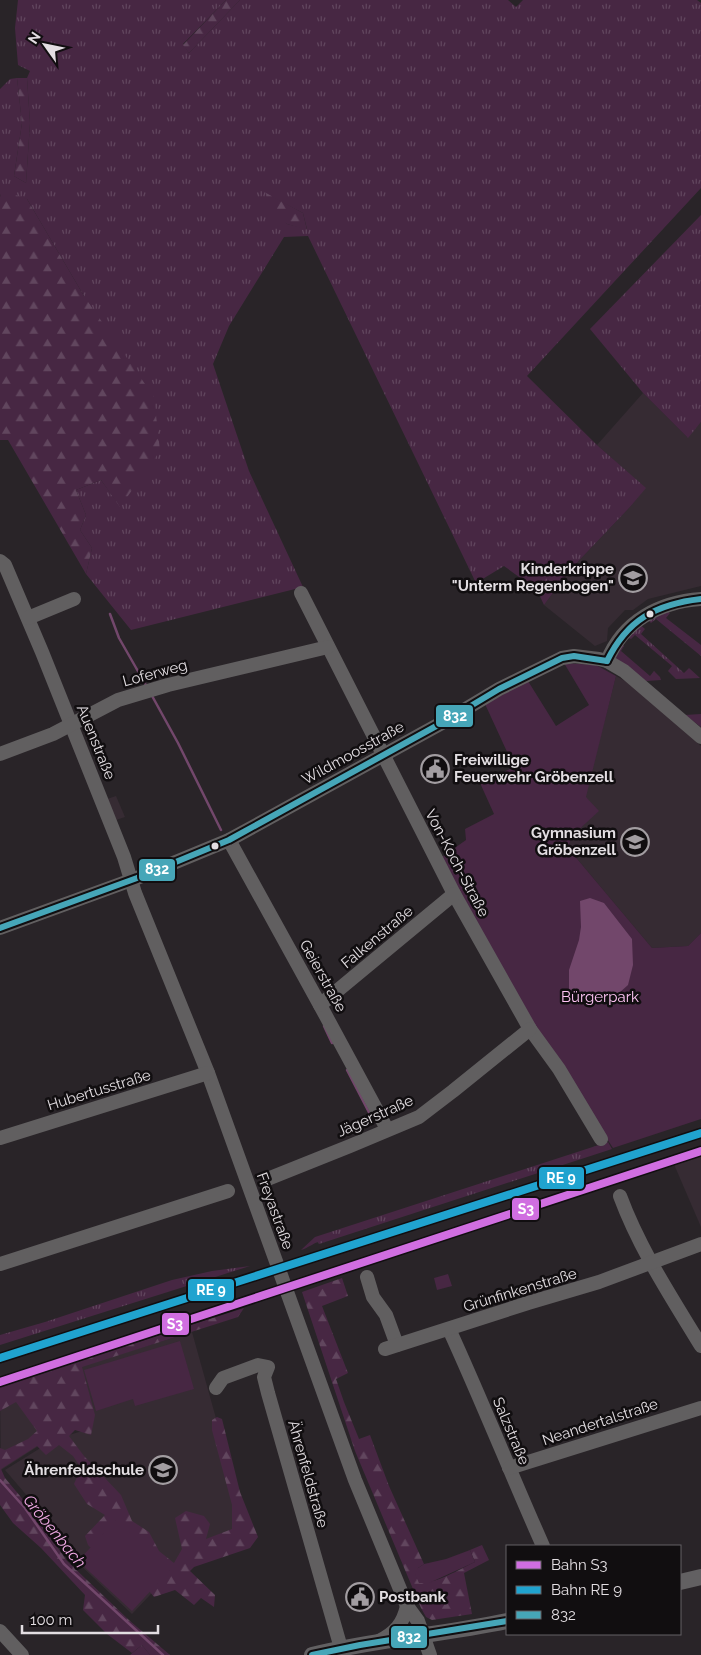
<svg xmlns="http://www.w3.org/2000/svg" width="701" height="1655" font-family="Raleway,sans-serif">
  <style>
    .built { fill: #362b33 }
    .grass { fill: url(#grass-tufts); fill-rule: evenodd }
    .forest { fill: url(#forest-firs) }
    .green { fill: #472743 }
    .water { fill: #72476b }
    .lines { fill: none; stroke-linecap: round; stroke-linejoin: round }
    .stream { stroke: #72476b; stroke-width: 2.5 }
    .minor { stroke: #615f60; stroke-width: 14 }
    .major { stroke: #626062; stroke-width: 16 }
    .bus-1-casing { stroke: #110e10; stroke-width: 10 }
    .bus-1 { stroke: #46a6b8; stroke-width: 6 }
    .rail-1-casing { stroke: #110e10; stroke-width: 11 }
    .rail-2-casing { stroke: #110e10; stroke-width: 11 }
    .rail-1 { stroke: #d06ee0; stroke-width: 8 }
    .rail-2 { stroke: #20a3cf; stroke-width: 8 }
    .bus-dot { fill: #e3dee2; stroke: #110e10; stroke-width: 2 }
    .labels { text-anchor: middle; stroke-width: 5; stroke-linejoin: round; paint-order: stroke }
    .poi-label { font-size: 15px; font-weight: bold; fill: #e3dee2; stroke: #110e10; text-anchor: end }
    .street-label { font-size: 15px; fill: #e3dee2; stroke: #110e10 }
    .park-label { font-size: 15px; fill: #fec4f4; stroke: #110e10 }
    .water-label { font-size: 16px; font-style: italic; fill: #f0a9e4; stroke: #110e10 }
    .line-badge { stroke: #110e10; stroke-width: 2 }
    .badge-label { font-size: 14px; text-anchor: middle; font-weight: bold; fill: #fff }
  </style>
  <defs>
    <pattern id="grass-tufts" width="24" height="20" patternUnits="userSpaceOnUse" patternTransform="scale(1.25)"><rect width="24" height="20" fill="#472743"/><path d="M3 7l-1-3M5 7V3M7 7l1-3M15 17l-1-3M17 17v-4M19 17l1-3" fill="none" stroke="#61465e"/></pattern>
    <pattern id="forest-firs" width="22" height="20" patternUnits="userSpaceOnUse" patternTransform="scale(1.25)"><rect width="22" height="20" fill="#472743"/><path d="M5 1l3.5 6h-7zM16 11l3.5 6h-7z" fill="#61465e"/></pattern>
  </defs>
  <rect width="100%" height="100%" fill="#292428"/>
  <g class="built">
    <polygon points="643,393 687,437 701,422 701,586 648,599 633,610 625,610 608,628 607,641 595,646 544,605 570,570 630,507 645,488 597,445"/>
    <polygon points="616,676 627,682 701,746 701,933 688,946 652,948 568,848 572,836 598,811 585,797"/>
    <polygon points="116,796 125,817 116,820 107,799"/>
    <polygon points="701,1154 701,1227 673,1162"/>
    <polygon points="192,1332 249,1537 184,1559 132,1614 75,1560 35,1505 5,1470 55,1439 86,1430 84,1427 54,1436 1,1470 0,1391"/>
  </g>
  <g class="grass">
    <path d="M18 0H226L183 44 189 53 240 0H508L516 7 523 0H697L701 3V188L527 376 597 445 646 488 630 507 570 570 544 605 537 590 504 566 476 583 308 236 284 237 229 326 213 364 249 471 303 587 131 630 86 574 92 548 80 530 86 515 76 490 101 480 120 506 84 296 27 199 1 197 0 194V89L10 79 17 78 22 123 14 176 26 183 30 123 27 78 30 71 18 65 15 28ZM266 194 303 213 307 229 287 224Z"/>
    <polygon points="701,215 701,422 688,438 643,393 590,329"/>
    <polygon points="665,609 670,613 666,618 701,645 701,656 656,619 651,623 647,619"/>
    <polygon points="638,623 645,629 641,634 684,673 689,668 700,678 676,679 668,671 672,666 635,635 631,639 627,637"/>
    <polygon points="619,642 624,646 621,651 650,676 654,671 660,677 661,680 646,681 614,659"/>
    <polygon points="701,714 701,727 685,715"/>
    <path d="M608 1142 612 1149 319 1244 318 1242C312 1244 308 1248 301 1250L315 1237Z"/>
    <polygon points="250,1266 0,1345 0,1335 45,1322 172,1280 212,1271"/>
    <polygon points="142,1645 150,1655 130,1655"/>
  </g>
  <g class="forest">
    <polygon points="226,0 240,0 189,53 183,45"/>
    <polygon points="17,78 27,78 30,123 26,183 14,176 22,123"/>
    <polygon points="266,193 303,213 307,230 287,224 267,204"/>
    <polygon points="0,194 1,197 13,194 27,199 84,296 154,397 160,451 120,507 101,480 76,490 86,515 80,530 92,548 86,574 8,440 0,440"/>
    <path d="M342 1278 348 1296 322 1306 348 1373 336 1379 344 1402 359 1439 370 1435 389 1486 424 1564 418 1568 419 1583C439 1583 457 1570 475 1562L470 1550 482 1545 489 1560 464 1573 472 1614 432 1620 426 1617 421 1608 355 1451 302 1292Z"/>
    <polygon points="244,1308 238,1317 82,1367 95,1415 91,1435 75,1430 69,1436 84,1456 121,1495 132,1521 149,1532 159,1551 174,1563 182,1549 175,1518 186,1511 204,1516 210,1524 206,1539 232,1529 232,1505 212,1430 212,1420 217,1417 222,1419 240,1492 258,1537 250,1548 194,1567 190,1571 215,1595 214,1607 201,1598 194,1605 175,1590 154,1597 146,1587 95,1552 88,1545 85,1536 105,1515 87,1504 74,1484 81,1468 73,1456 59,1445 46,1455 37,1446 1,1469 5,1478 30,1508 67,1561 130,1621 170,1655 150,1655 142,1645 132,1653 107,1634 83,1610 85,1595 41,1548 13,1523 0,1505 0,1448 5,1450 28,1439 37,1431 16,1402 0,1411 0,1386"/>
  </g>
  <g class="green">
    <polygon points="564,663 596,665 616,676 586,797 599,811 572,836 568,848 652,948 688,946 701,933 701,1119 613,1148 534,1028 439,859 466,840 465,829 494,814 480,783 514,767 485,704 528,681 556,726 589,705"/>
    <polygon points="448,1274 452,1286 437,1290 434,1278"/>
    <polygon points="180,1341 194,1389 135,1406 133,1399 96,1411 84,1370"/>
    <polygon points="116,1520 170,1570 132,1611 78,1561"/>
    <polygon points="470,1550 475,1562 429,1583 419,1583 415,1574 418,1568 424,1564 446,1559"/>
  </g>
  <polygon class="water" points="590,898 604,903 632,939 633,965 628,985 610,1001 587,1001 569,992 569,970 579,940 581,927 580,901"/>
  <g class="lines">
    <g class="stream">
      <polyline points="110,614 119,638 147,687"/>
      <polyline points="151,694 178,743 221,830"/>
      <polyline points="324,1026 332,1043"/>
      <polyline points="347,1070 374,1122"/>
      <polyline points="0,1480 25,1508 64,1564 163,1655"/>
    </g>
    <g class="minor">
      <polyline points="0,561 5,565 42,652 124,857 135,893 208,1073 355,1480 407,1606 418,1621 430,1655"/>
      <polyline points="301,593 454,894 530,1029 559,1069 601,1139"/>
      <polyline points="28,618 74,599"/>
      <path d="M607 661C623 621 659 602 701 599"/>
      <polyline points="0,754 53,734 118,700 168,685 328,647"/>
      <polyline points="229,840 320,1005 387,1129"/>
      <polyline points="0,928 137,878 229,840 449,719 499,689 562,658 574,656 599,659 607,661 624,671 701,737"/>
      <polyline points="320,1005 454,894"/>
      <polyline points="0,1138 208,1073"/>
      <polyline points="270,1178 350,1146 419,1117 453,1091 530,1029"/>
      <path d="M620 1196C640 1250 672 1298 701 1346"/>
      <polyline points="0,1264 228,1191"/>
      <polyline points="367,1277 373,1297 386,1315 397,1345"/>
      <path d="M449 1329C482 1401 511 1474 543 1546"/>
      <polyline points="385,1349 528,1303 599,1282 701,1244"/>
      <polyline points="216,1388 223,1378 258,1365 268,1367 264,1377 268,1393 341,1648"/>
      <polyline points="509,1468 701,1408"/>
      <polyline points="0,1631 22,1655"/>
      <path d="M379 1641C395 1633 403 1624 407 1606"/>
    </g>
    <g class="major">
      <polyline points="680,1582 701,1577"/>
      <path d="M312 1655C376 1639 442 1635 507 1621"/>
    </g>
    <defs>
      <g id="bus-1">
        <path d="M607 661C627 620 656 604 701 599"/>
        <polyline points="0,928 137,878 229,840 449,719 499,689 562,658 574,656 607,661"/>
        <polyline points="312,1655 360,1645 507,1621"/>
      </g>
    </defs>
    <use href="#bus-1" class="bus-1-casing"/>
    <use href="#bus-1" class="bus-1"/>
    <defs>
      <polyline id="rail-1" points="0,1382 701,1151"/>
      <polyline id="rail-2" points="0,1358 701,1133"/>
    </defs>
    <use href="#rail-1" class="rail-1-casing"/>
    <use href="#rail-2" class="rail-2-casing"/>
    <use href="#rail-1" class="rail-1"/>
    <use href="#rail-2" class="rail-2"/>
  </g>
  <defs>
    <symbol id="school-ring" viewBox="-11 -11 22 22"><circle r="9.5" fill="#110e10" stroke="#a29da1" stroke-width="1.5"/><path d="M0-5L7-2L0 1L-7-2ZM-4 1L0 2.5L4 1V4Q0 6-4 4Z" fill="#a29da1"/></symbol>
    <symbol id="civic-ring" viewBox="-11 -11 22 22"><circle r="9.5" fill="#110e10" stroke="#a29da1" stroke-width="1.5"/><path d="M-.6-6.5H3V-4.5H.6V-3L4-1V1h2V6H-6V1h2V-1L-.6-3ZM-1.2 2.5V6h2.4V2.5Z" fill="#a29da1"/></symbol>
  </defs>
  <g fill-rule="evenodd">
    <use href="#school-ring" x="617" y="562" width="32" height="32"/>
    <use href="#civic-ring" x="419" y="753" width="32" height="32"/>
    <use href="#school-ring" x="619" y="826" width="32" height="32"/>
    <use href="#school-ring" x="147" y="1454" width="32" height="32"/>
    <use href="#civic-ring" x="344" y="1581" width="32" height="32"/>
  </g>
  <g class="bus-dot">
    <circle cx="650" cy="614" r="4.5"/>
    <circle cx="215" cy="846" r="4.5"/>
  </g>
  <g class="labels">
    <g class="poi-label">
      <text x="614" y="574">Kinderkrippe<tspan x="614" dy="17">"Unterm Regenbogen"</tspan></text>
      <text x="454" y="765" text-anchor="start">Freiwillige<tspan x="454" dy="17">Feuerwehr Gröbenzell</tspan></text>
      <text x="616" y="838">Gymnasium<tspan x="616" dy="17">Gröbenzell</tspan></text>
      <text x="144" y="1475">Ährenfeldschule</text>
      <text x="379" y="1602" text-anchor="start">Postbank</text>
    </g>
    <g class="street-label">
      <text transform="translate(155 673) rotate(-15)" y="5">Loferweg</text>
      <text transform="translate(96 742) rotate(68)" y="5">Auenstraße</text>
      <text transform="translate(353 753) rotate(-29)" y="5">Wildmoosstraße</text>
      <text transform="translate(457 863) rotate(62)" y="5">Von-Koch-Straße</text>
      <text transform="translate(377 937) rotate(-40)" y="5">Falkenstraße</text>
      <text transform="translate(323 976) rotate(61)" y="5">Geierstraße</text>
      <text transform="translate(99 1090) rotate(-17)" y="5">Hubertusstraße</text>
      <text transform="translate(375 1116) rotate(-24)" y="5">Jägerstraße</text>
      <text transform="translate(275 1211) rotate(70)" y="5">Freyastraße</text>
      <text transform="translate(520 1290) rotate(-17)" y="5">Grünfinkenstraße</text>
      <text transform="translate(600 1422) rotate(-18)" y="5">Neandertalstraße</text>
      <text transform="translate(511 1431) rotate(67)" y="5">Salzstraße</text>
      <text transform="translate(308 1474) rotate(74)" y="5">Ährenfeldstraße</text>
    </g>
    <g class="park-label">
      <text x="600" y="1002">Bürgerpark</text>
    </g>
    <g class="water-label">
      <text transform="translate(55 1531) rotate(51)" y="6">Gröbenbach</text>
    </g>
  </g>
  <g class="line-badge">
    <rect x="435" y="704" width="39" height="24" rx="5" fill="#46a6b8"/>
    <rect x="138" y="858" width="38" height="24" rx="5" fill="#46a6b8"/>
    <rect x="538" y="1166" width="47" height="24" rx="5" fill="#20a3cf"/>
    <rect x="511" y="1197" width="29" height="24" rx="5" fill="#d06ee0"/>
    <rect x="187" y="1278" width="48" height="24" rx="5" fill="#20a3cf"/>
    <rect x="161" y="1312" width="29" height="24" rx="5" fill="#d06ee0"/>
    <rect x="390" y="1625" width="38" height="24" rx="5" fill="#46a6b8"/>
  </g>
  <g class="badge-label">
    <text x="455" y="721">832</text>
    <text x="157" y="874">832</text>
    <text x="561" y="1183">RE 9</text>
    <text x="526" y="1214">S3</text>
    <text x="211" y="1295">RE 9</text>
    <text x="175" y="1329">S3</text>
    <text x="409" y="1642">832</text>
  </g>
  <rect x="506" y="1545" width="175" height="90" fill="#110e10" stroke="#656164"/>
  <rect x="516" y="1561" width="25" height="8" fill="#d06ee0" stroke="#656164"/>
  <text x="551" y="1570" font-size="15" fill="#e3dee2">Bahn S3</text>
  <rect x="516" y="1586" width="25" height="8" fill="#20a3cf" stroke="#656164"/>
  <text x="551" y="1595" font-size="15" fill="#e3dee2">Bahn RE 9</text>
  <rect x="516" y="1611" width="25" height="8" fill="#46a6b8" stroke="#656164"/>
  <text x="551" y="1620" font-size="15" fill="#e3dee2">832</text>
  <g transform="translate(45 45) rotate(303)" stroke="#110e10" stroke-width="4" paint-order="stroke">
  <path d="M0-4L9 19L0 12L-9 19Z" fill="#e3dee2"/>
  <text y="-8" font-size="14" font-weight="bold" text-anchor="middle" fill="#e3dee2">N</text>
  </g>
  <path d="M22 1625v8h136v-8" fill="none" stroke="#e3dee2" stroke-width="2.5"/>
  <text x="30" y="1625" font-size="15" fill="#e3dee2" stroke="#110e10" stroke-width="4" paint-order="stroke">100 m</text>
</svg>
